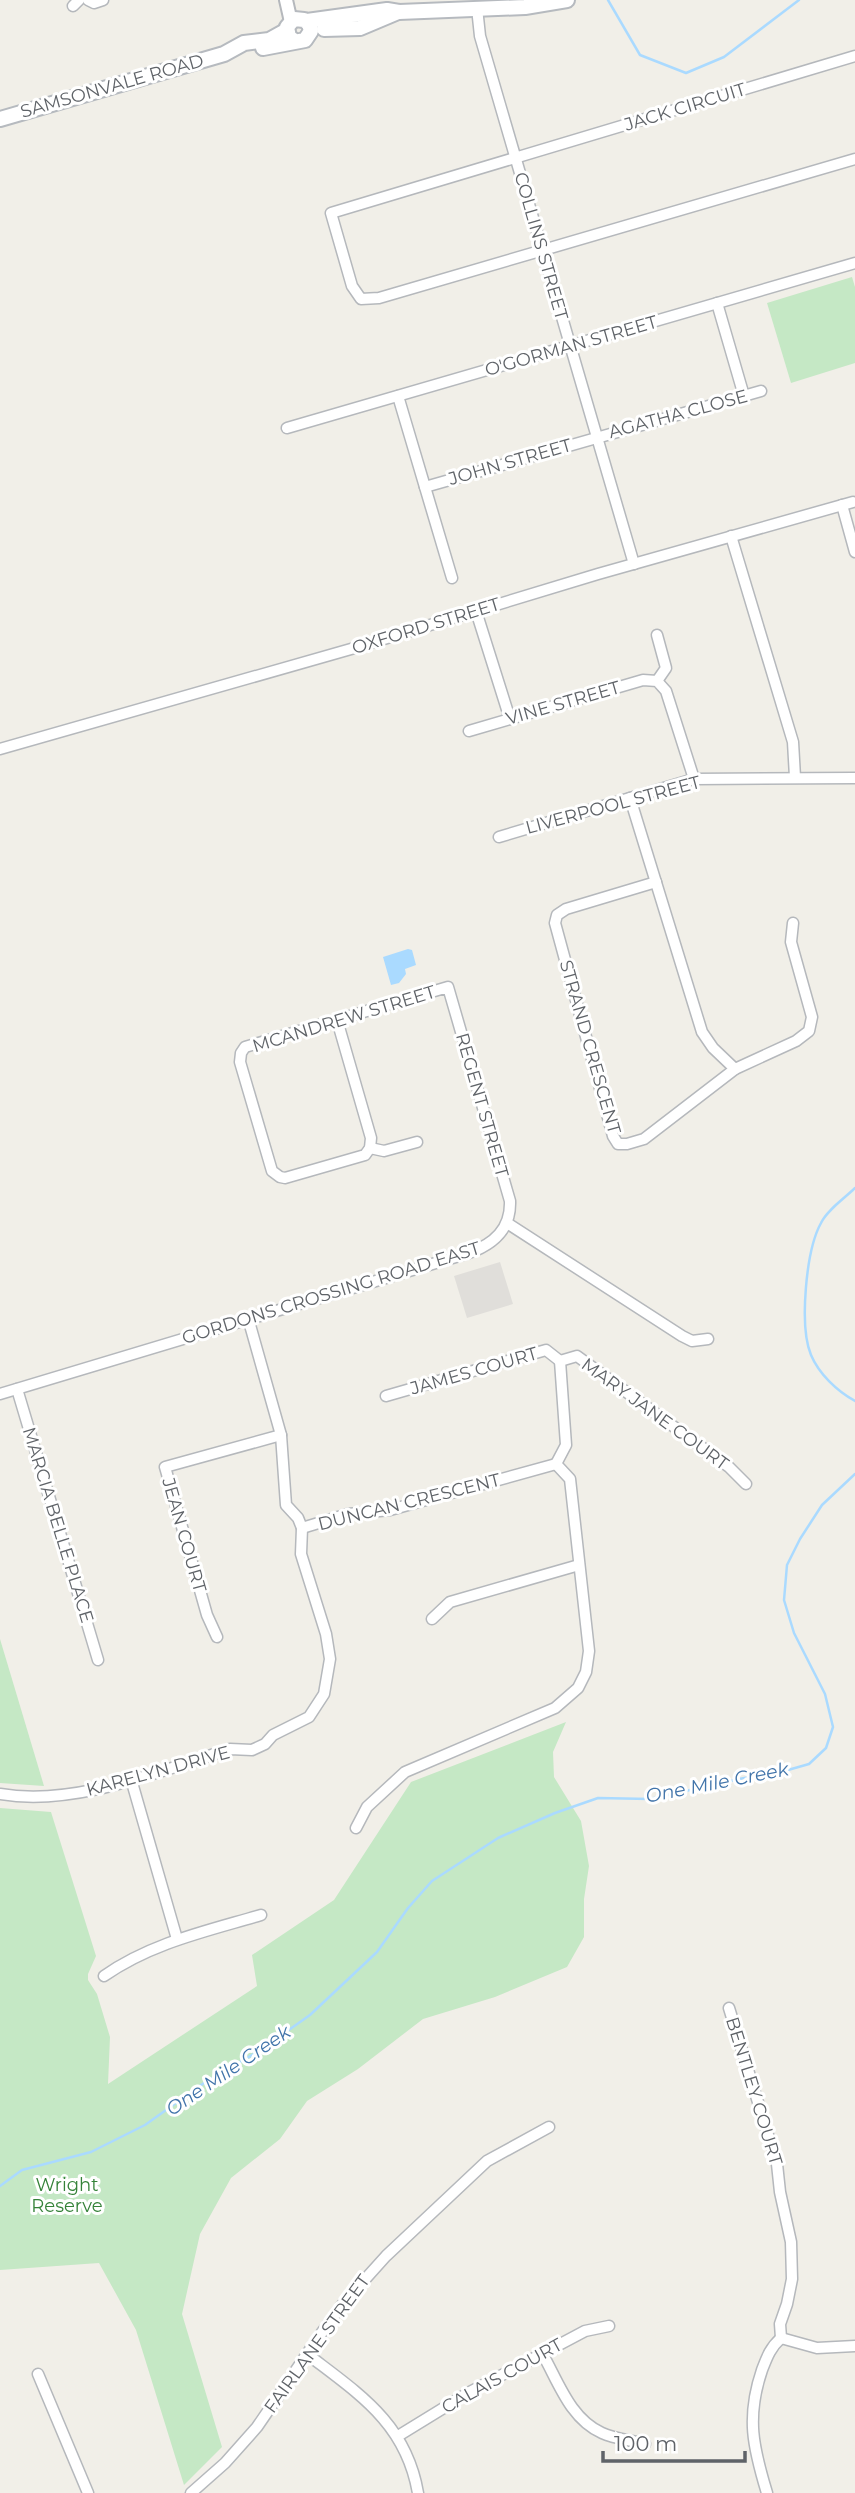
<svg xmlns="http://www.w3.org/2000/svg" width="855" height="2493" font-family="Montserrat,sans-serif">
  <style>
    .industrial { fill: #e0deda }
    .green { fill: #c5e8c5 }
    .water { fill: #aadaff }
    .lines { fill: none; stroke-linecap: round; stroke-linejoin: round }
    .stream { stroke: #aadaff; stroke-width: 2.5 }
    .minor-casing { stroke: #b5b8bc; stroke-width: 13 }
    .tertiary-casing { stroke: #b5b8bc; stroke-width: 16 }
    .secondary-casing { stroke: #b6babf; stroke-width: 18 }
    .minor { stroke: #fff; stroke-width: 10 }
    .tertiary { stroke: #fff; stroke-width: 12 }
    .secondary { stroke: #fff; stroke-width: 14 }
    .labels { text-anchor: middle; stroke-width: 6; stroke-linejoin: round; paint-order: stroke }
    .street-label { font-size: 18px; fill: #5f6368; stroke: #fff }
    .park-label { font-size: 18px; fill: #348238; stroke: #fff }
    .water-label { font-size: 19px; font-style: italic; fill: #4174aa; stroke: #fff }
  </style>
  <rect width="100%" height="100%" fill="#f1efe8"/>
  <polygon class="industrial" points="500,1262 513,1304 467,1318 454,1276"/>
  <g class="green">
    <polygon points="852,277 855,287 855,363 791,383 767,303"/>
    <polygon points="0,1639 44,1786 0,1783"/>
    <polygon points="566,1722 553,1752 554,1777 581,1821 589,1866 584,1899 584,1937 567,1967 495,1997 423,2019 358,2069 307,2101 280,2139 231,2178 200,2234 182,2314 222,2447 184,2485 136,2330 99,2263 0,2270 0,1808 51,1812 96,1956 88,1974 88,1980 97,1994 110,2037 108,2084 257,1986 252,1955 334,1900 411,1782"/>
  </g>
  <polygon class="water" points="408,949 412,950 416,965 405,969 406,974 399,983 391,985 383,957"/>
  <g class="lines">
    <g class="stream">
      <polyline points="608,0 640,55 686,73 724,57 799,0"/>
      <path d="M855 1188C845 1198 827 1210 821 1223 806 1250 799 1326 811 1355 819 1374 837 1391 855 1401"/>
      <polyline points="0,2186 22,2170 91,2152 145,2125 204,2083 259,2051 310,2015 377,1952 408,1908 432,1881 498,1838 555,1813 598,1798 650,1799 739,1779 788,1770 809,1764 826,1748 833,1727 825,1694 794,1633 784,1600 787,1565 800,1539 822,1505 855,1474"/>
    </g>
    <defs>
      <g id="minor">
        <polyline points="88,0 94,3 103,0"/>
        <polyline points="73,6 79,0"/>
        <polyline points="477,8 480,36 634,564"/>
        <polyline points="855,56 331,213 352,286 361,299 379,298 855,159"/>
        <polyline points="717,303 744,396"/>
        <polyline points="398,396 452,578"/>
        <polyline points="287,428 855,263"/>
        <polyline points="425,487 761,391"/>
        <polyline points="842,505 855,552"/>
        <polyline points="731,536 793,742 795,777"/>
        <polyline points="476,611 510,719"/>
        <polyline points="657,635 666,668 657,681"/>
        <polyline points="469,731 643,680 657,681 666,691 694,779"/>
        <polyline points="0,749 351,649 598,574 853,502"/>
        <polyline points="630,798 702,1032 713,1048 735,1069"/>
        <polyline points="499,837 694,779 855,778"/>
        <polyline points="656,882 566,909 557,915 555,923 613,1136 618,1144 627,1144 644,1139 735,1069 796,1041 809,1031 812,1017 791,942 793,923"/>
        <polyline points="370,1148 384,1151 417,1142"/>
        <polyline points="507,1223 682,1336 692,1341 708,1339"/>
        <polyline points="560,1361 577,1356 729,1467 746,1484"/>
        <polyline points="17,1389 98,1660"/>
        <path d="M0 1394 469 1253C494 1244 511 1229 510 1201L448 987 245 1047 241 1053 240 1062 272 1171 280 1177 285 1178 365 1155 370 1148 371 1138 337 1020"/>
        <polyline points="386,1396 546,1350 560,1361"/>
        <polyline points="302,1528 348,1514 390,1510 556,1464"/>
        <polyline points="432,1619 450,1602 579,1565"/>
        <polyline points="217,1637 207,1615 165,1467 281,1435"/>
        <polyline points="131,1779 177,1939"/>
        <path d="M0 1794C75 1807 159 1771 230 1749L252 1750 265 1744 273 1735 309 1717 324 1694 330 1659 326 1634 301 1554 302 1528 298 1518 286 1505 281 1435 248 1318"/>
        <polyline points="356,1828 367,1807 405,1772 555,1708 578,1688 586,1672 589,1651 570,1479 556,1464 566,1445 560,1361"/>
        <path d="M104 1976C151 1943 207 1931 261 1915"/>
        <polyline points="729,2008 777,2164 780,2192 791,2242 792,2279 787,2304 780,2324 781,2338"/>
        <polyline points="781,2338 817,2348 855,2346"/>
        <path d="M542 2353C558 2381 570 2419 602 2433 615 2439 631 2440 645 2444"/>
        <path d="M307 2354C359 2394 406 2423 418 2493"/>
        <polyline points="38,2374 88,2493"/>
        <polyline points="398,2436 468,2393 585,2331 609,2326"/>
        <polyline points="191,2493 225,2463 257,2427 320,2335 341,2306 386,2256 487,2161 549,2127"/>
        <path d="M767 2493C753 2447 746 2417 762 2370 767 2357 770 2348 781 2338"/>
      </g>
      <polyline id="tertiary" points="286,0 291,22"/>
      <g id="secondary">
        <polyline points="307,21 387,10 399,12 525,7 567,0"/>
        <polyline points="324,29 360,28 398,12"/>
        <polyline points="263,48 305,40 311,31 309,24 304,20 294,19 287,27 289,37 295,41"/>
        <polyline points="0,119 224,54 244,43 269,40 287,30"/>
      </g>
    </defs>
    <use href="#minor" class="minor-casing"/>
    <use href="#tertiary" class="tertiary-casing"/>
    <use href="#secondary" class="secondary-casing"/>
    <use href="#minor" class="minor"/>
    <use href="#tertiary" class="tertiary"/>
    <use href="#secondary" class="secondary"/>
  </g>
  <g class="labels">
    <g class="street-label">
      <text transform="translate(112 86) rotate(-16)" y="6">SAMSONVALE ROAD</text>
      <text transform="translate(685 107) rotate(-17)" y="6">JACK CIRCUIT</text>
      <text transform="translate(541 246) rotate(74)" y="6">COLLINS STREET</text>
      <text transform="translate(571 346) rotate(-16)" y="6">O'GORMAN STREET</text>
      <text transform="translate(678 414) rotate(-15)" y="6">AGATHA CLOSE</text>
      <text transform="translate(510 462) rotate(-16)" y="6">JOHN STREET</text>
      <text transform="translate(426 626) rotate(-17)" y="6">OXFORD STREET</text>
      <text transform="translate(563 703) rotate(-16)" y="6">VINE STREET</text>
      <text transform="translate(613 805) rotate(-15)" y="6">LIVERPOOL STREET</text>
      <text transform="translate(344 1019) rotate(-17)" y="6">MCANDREW STREET</text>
      <text transform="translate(590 1047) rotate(74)" y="6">STRAND CRESCENT</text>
      <text transform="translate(482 1105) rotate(74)" y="6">REGENT STREET</text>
      <text transform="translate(331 1293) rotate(-17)" y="6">GORDONS CROSSING ROAD EAST</text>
      <text transform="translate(474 1371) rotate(-16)" y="6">JAMES COURT</text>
      <text transform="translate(655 1414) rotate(36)" y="6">MARY JANE COURT</text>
      <text transform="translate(409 1502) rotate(-14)" y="6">DUNCAN CRESCENT</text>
      <text transform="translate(58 1525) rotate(73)" y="6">MARCIA BELLE PLACE</text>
      <text transform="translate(184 1535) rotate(74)" y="6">JEAN COURT</text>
      <text transform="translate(158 1771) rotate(-15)" y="6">KARELYN DRIVE</text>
      <text transform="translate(754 2091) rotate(73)" y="6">BENTLEY COURT</text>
      <text transform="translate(317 2344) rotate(-54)" y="6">FAIRLANE STREET</text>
      <text transform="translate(502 2376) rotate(-29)" y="6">CALAIS COURT</text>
    </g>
    <g class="park-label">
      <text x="67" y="2191">Wright<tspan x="67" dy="21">Reserve</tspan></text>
    </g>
    <g class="water-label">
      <text transform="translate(717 1782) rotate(-11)" y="7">One Mile Creek</text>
      <text transform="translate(228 2070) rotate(-34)" y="7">One Mile Creek</text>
    </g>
  </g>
  <path d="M603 2451v10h142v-10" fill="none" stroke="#5f6368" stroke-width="3.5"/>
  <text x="614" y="2451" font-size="21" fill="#5f6368" stroke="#ffffff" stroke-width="5" paint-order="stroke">100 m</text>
</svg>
